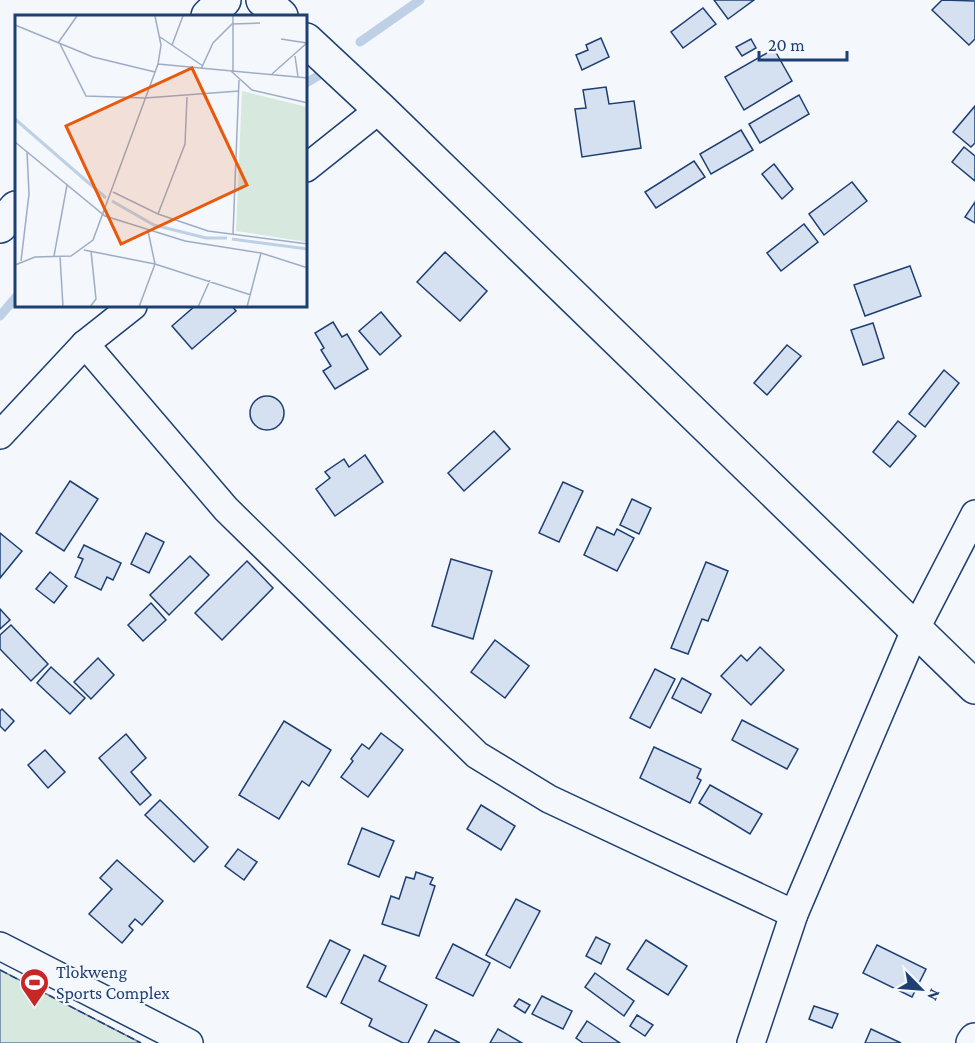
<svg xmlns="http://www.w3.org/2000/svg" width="975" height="1043" font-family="'Crimson Pro',serif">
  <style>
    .green { fill: #d7e8df; stroke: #687fa3; stroke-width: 1.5 }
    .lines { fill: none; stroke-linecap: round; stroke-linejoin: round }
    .stream { stroke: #bed0e5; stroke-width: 9 }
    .building { fill: #d5e0f0; stroke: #1d3f73; stroke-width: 1.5 }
    .minor-casing { stroke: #1d3f73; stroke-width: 30 }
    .tertiary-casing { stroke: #1d3f73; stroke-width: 36 }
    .minor { stroke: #f4f7fb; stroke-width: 27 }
    .tertiary { stroke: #f4f7fb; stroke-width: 33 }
    .fence { stroke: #1d3f73; stroke-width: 1.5; stroke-dasharray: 8 3; stroke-linecap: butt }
    .labels { text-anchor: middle; stroke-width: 4.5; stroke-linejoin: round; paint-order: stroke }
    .poi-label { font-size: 18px; fill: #1d3f73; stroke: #f4f7fb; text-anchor: start }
    .inset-river { fill: none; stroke: #bed0e5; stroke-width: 3 }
    .inset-road { fill: none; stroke: #9eadc5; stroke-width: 1.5 }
    .view { fill: #e8590c; fill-opacity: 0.15; stroke: #e8590c; stroke-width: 3 }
    .inset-edge { fill: none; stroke: #1d3f73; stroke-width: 3 }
  </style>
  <rect width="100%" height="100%" fill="#f4f7fb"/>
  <polygon class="green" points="0,970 141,1043 0,1043"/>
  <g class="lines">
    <g class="stream">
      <polyline points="360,42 420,0"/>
      <polyline points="306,83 318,76"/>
      <polyline points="0,316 16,297"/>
    </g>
  </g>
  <g class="building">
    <polygon points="714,0 754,0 728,19"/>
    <polygon points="942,0 975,1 975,39 969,45 932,10"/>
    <polygon points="703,8 716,24 683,48 671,32"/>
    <polygon points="601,38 609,57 582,70 576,55 588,50 586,45"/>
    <polygon points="751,39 756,48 742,56 736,47"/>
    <polygon points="774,49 792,81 744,110 725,77"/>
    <polygon points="606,87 609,104 634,101 641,148 582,157 575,109 586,108 583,90"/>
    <polygon points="799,95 809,114 760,143 749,124"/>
    <polygon points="975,106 975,143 971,147 953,132"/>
    <polygon points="741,130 753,150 711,174 700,154"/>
    <polygon points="964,147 975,156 975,181 952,162"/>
    <polygon points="694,161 705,177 656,208 645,192"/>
    <polygon points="774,164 793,189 782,199 762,174"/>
    <polygon points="852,182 867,201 824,235 809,214"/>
    <polygon points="975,202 975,223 965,217"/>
    <polygon points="804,224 818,242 781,271 767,253"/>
    <polygon points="445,252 487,291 460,321 417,282"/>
    <polygon points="910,266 921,296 865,316 854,285"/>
    <polygon points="195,306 232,306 236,311 192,349 172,326"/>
    <polygon points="381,312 401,336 380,355 359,331"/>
    <polygon points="333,322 342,337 347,334 368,369 335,389 323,371 331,366 321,350 324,348 315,333"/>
    <polygon points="873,323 884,358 863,365 851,330"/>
    <polygon points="787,345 801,356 767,395 754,383"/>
    <polygon points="944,370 959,383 925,427 909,414"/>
    <circle cx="267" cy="413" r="17"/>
    <polygon points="898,421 916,436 890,467 873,452"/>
    <polygon points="494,431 510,449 464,491 448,473"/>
    <polygon points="365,455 383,482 335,516 316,489 330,478 325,472 344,459 349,467"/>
    <polygon points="70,481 98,499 64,551 36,533"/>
    <polygon points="563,482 583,491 559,542 539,533"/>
    <polygon points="632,499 651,508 639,534 620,525"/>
    <polygon points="597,527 614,535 617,529 634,538 617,571 584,555"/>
    <polygon points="0,533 22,551 0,578"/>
    <polygon points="146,533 164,542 149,573 131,564"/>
    <polygon points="84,545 121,563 113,580 107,577 101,590 75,577 83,559 78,557"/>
    <polygon points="190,556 209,575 169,615 150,595"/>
    <polygon points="451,559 492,571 473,639 432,626"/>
    <polygon points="247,561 273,588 222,640 195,613"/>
    <polygon points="706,562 728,571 708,621 702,619 688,654 671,648"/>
    <polygon points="50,572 67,586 54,603 36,589"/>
    <polygon points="151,603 166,620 143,641 128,625"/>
    <polygon points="0,609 10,620 0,629"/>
    <polygon points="11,625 48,664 31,681 0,649 0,635"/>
    <polygon points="495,640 529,666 505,698 471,672"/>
    <polygon points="760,647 784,670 751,705 721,676 741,655 747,661"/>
    <polygon points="98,658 114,675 91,699 74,682"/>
    <polygon points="51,667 85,698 70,714 37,683"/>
    <polygon points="655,669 675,679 650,728 630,718"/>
    <polygon points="682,678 711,694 701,713 672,698"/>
    <polygon points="2,709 14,721 5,731 0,726 0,711"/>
    <polygon points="742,720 798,749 787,769 732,740"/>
    <polygon points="284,721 331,750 309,786 302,781 279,819 239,795"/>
    <polygon points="381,733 403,750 368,797 341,777 353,761 351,759 362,744 369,749"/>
    <polygon points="126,734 146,758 131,772 151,795 140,805 99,758"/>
    <polygon points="654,747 701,769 697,778 701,780 690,803 640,778"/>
    <polygon points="45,750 65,772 48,788 28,765"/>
    <polygon points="710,785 762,814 750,834 699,803"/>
    <polygon points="160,800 208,847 194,862 145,815"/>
    <polygon points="481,805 515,826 501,850 467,829"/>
    <polygon points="362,828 394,841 379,877 348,864"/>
    <polygon points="238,849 257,862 244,880 225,866"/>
    <polygon points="117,860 163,901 142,925 135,919 129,926 133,930 122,943 89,914 112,889 100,878"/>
    <polygon points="416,872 433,878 430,884 435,886 419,936 382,924 391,896 399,899 406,877 414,879"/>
    <polygon points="516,899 540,911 510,968 486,955"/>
    <polygon points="596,937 610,944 601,964 586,956"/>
    <polygon points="330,940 350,950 326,997 307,987"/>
    <polygon points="646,940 687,966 668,995 627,969"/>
    <polygon points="453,944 490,963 473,996 436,978"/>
    <polygon points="877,945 926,969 912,997 863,973"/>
    <polygon points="364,955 386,966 379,981 427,1005 408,1043 403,1043 369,1026 372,1019 341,1003"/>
    <polygon points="595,973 634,1001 624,1016 585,987"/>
    <polygon points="542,996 572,1011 563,1029 532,1014"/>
    <polygon points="519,999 530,1005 525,1013 514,1006"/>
    <polygon points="814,1006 838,1014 832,1028 809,1019"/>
    <polygon points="637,1015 653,1025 645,1036 630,1026"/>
    <polygon points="587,1021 620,1043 583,1043 576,1038"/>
    <polygon points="498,1029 522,1043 490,1043"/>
    <polygon points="871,1029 901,1043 865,1043"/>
    <polygon points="435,1030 460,1043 428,1043"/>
  </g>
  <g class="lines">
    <defs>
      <g id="minor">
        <polyline points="306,168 380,109"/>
        <polyline points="85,344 226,509 477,755 549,799 794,914"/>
        <polyline points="0,435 85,344 133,306"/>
        <polyline points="0,946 189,1043"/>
        <polyline points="751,1043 794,914 916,628 975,514"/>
      </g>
      <g id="tertiary">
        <polyline points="263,0 281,16"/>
        <polyline points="208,16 224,0"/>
        <polyline points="306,40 380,109 975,687"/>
        <polyline points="0,226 16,208"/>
        <polyline points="973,1043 975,1040"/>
      </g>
    </defs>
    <use href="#minor" class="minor-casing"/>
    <use href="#tertiary" class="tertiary-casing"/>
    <use href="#minor" class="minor"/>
    <use href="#tertiary" class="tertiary"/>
    <polyline class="fence" points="0,970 141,1043"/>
  </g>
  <defs>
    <symbol id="stadium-pin" viewBox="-11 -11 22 30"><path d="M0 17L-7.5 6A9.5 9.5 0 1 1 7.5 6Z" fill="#c62828" stroke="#f4f7fb"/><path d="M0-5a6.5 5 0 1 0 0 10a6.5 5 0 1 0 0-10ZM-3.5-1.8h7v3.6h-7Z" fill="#fff"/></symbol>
  </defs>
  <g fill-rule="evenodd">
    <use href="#stadium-pin" x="18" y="966" width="33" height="45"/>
  </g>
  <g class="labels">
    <g class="poi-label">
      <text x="56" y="978">Tlokweng<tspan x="56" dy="21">Sports Complex</tspan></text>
    </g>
  </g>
  <g transform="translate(15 15)">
    <rect width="292" height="292" fill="#f4f7fb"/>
    <path d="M227 76 292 92V227L221 216Z" fill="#d7e8df"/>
    <path class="inset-river" d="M0 104 91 183M97 186 139 210 191 223H212M217 224 293 234"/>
    <path class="inset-road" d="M218 1V56M0 10 78 42 140 57M145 22 188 51M266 24 292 28M43 28 62 1M45 29 71 81 130 83 224 76M157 30 168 1M280 41 283 62M143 49 293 63M186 54 198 28 217 9 245 8M216 56 237 75 293 88M257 59 293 27M0 127 90 201 170 226 246 238 293 253M98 177 143 199 193 216 293 229M143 199 170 129 172 82M218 219 224 65M69 235 140 249 236 280M39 241 52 170M45 241 48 292M6 246 14 179 12 136M0 250 20 242 56 241 78 225 143 49 146 30 140 1M75 292 81 284 76 236M124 292 140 249 133 216M183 292 195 265M232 292 246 238"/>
    <path class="view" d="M177 53 232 170 106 229 51 111Z"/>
    <rect width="292" height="292" class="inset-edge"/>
  </g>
  <g transform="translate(921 989) rotate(115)" stroke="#f4f7fb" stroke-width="4.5" paint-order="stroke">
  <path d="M0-4.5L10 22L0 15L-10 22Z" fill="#1d3f73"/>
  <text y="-9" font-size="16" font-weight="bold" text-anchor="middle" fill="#1d3f73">N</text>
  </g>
  <path d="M759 51v9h88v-9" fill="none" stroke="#1d3f73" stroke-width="3"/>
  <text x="768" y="51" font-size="18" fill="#1d3f73" stroke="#f4f7fb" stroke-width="4.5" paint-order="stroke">20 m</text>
</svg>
